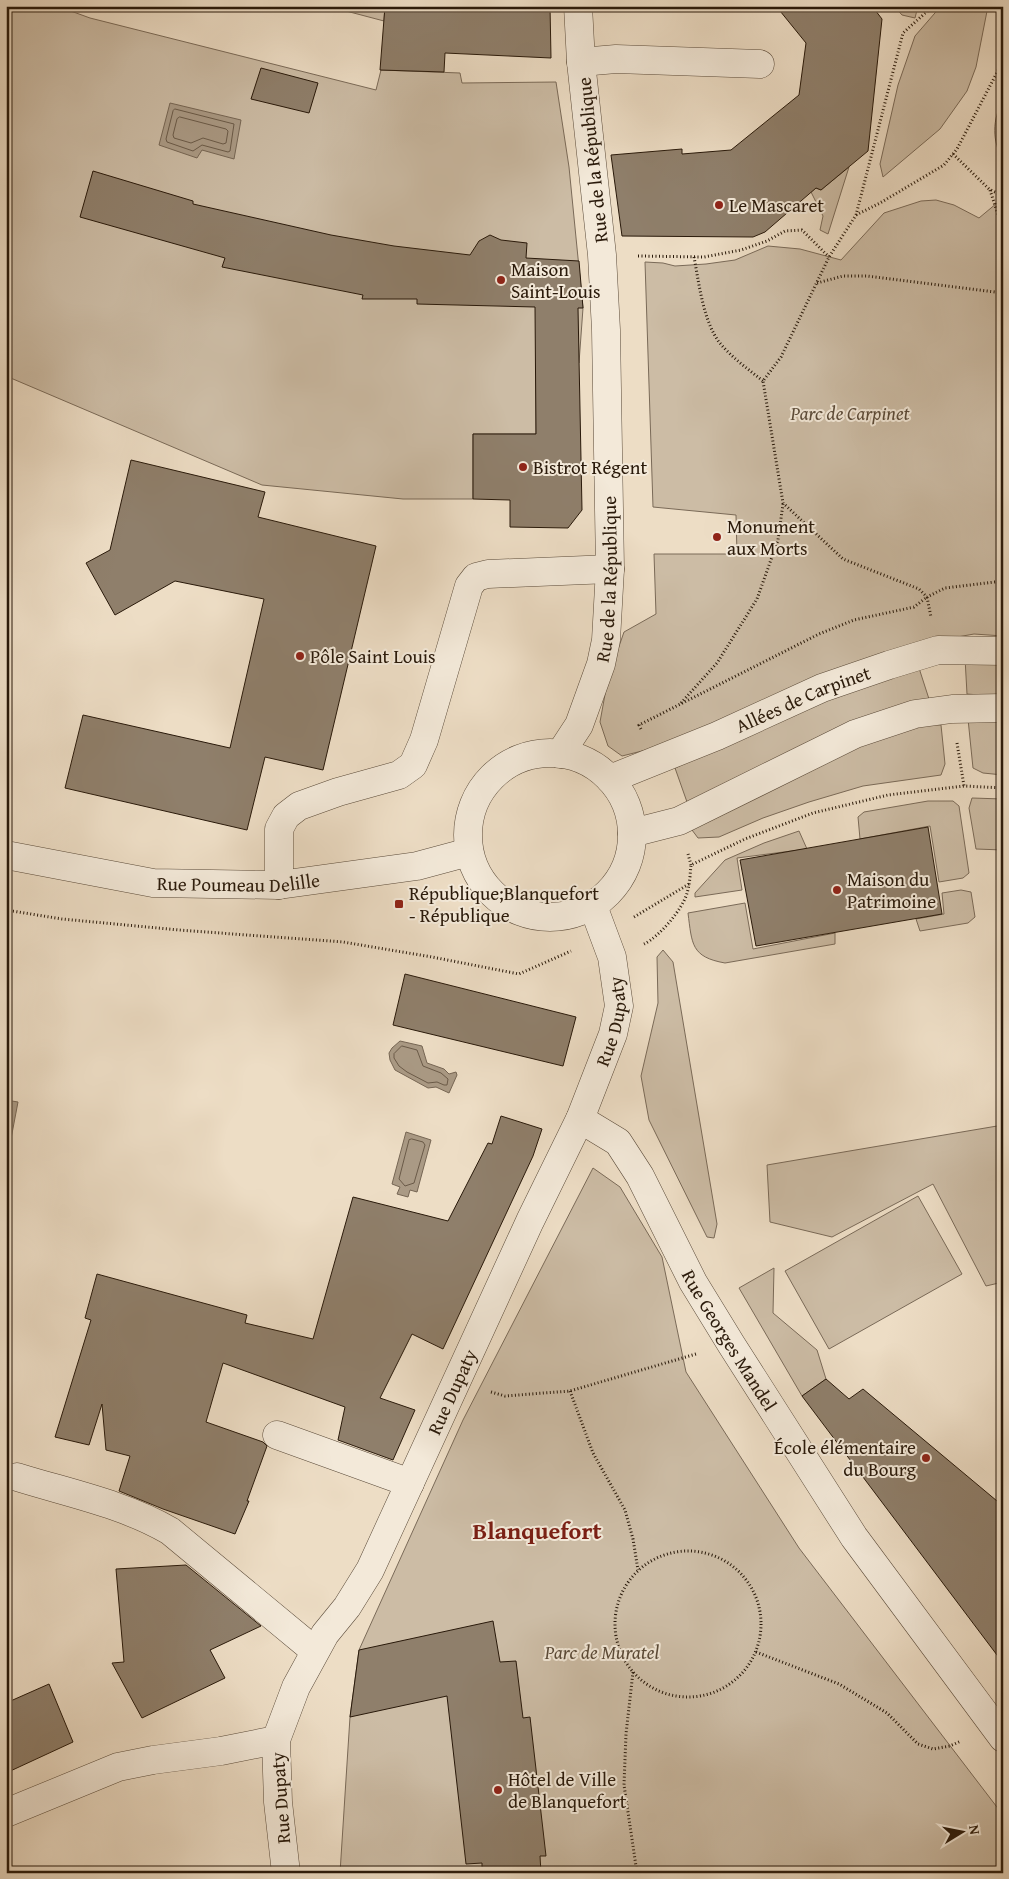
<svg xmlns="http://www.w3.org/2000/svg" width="1009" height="1879" font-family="'Gentium Book Plus',serif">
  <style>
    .green { fill: #ccbca5; stroke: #7a6a58 }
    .water { fill: #aa9a85; stroke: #766654 }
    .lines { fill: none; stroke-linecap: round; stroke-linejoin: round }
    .shore { stroke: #6a5a48; stroke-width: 1 }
    .building { fill: #8f7f6b; stroke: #29190a }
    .minor-casing { stroke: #5a4a39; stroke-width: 29 }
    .path { stroke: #29190a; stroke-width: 3; stroke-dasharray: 1 2.5; stroke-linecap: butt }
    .minor { stroke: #f3e9d9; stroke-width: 28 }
    .poi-dot { fill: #8f2418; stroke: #f3e9d9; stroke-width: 2 }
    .labels { text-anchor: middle; stroke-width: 4; stroke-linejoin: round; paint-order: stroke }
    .street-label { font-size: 19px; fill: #29190a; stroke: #f3e9d9 }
    .poi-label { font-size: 19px; fill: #29190a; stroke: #f3e9d9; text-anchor: start }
    .park-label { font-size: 19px; font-style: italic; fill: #5a4a38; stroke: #f3e9d9 }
    .district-label { font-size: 24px; font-weight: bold; fill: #7a1f14; stroke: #f3e9d9 }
  </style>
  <rect width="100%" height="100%" fill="#edddc5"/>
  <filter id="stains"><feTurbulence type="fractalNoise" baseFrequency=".004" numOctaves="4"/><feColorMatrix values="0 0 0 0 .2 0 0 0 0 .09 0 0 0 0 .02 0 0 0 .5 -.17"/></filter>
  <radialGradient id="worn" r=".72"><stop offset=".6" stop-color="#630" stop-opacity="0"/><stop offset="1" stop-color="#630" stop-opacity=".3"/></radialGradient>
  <g class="green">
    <polygon points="6,6 57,6 90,18 376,90 381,70 460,73 462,83 556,82 569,167 583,308 579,363 536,363 536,434 473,434 473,499 403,499 262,485 6,376"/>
    <polygon points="327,6 385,6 384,21"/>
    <polygon points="894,6 918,6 915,18 902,15"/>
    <polygon points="941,6 988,6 976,67 967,91 940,129 883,177 880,164 898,85 915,36"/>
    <path d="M1003 100V160C992 141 992 120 1003 100Z"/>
    <polygon points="849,167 828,234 820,230 823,216 811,192 816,188 821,190"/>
    <polygon points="1003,198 1003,636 974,634 935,641 658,747 622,756 608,746 600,722 608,678 624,632 656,614 654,554 737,554 736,515 653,507 645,262 663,263 675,266 706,264 735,260 768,246 800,249 841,260 884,213 921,201 936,200 954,205 979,218"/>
    <polygon points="965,658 1003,662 1003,697 967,694"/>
    <polygon points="919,668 929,699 687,802 675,768 832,693"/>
    <polygon points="968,719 1003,722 1003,775 983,773 973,768"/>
    <polygon points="927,724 941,725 945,764 941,775 863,786 809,802 763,818 719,837 698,838 689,826 876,738"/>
    <polygon points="972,798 1003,799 1003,850 976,849 969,808"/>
    <polygon points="928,801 953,801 959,806 969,873 963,878 939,882 930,826 860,839 858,817 864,812"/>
    <polygon points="799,831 807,849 737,858 742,890 695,897 695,893 725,860 764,843"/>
    <polygon points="961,890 971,892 975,917 968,923 920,931 916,919 944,914 942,893"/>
    <path d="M745 903 753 949 835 933V944L725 963C691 957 692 944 688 913Z"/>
    <polygon points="663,950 673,962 717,1224 714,1238 707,1237 649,1120 641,1076 658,1003 657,957"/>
    <polygon points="1003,1125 1003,1282 986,1286 933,1184 832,1237 770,1222 767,1165"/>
    <polygon points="593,1168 620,1187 662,1257 686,1372 799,1548 1003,1815 1003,1873 340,1873 350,1717 359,1650 463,1420"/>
    <polygon points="918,1196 962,1274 829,1349 785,1271"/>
    <polygon points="774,1268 773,1313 817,1350 826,1379 802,1396 739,1288"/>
  </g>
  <g class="water">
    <polygon points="170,103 241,120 234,159 202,150 197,158 159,145"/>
    <polygon points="400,1041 422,1046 427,1063 444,1069 449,1074 456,1072 457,1075 449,1093 436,1087 428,1088 395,1070 390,1060 389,1053 392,1048"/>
    <polygon points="6,1100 18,1102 6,1165"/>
    <polygon points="406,1132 431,1140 417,1192 410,1190 408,1197 397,1194 400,1187 392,1184"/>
  </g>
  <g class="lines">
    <g class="shore">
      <polygon points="175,109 234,124 230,151 228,152 202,145 193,151 167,142 166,139 173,111"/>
      <polygon points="180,117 226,129 228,131 226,143 223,144 203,138 191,143 174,138 173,135 177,119"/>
      <polygon points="402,1046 417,1050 423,1066 441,1073 448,1079 447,1085 444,1085 437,1082 428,1083 407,1072 399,1066 394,1058 394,1054"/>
      <polygon points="412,1139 423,1142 425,1145 414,1183 405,1186 399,1179 409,1140"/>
    </g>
  </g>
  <g class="building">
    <polygon points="385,6 550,6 551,58 445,53 444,72 380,70"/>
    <polygon points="776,6 872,6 882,19 868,151 821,190 816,188 765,232 753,237 622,236 611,155 682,149 682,154 731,150 799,95 806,43"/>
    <polygon points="261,68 318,83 309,113 251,99"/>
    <polygon points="93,171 193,201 193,204 331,235 394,246 470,255 479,241 490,235 501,240 527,243 526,258 579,261 583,308 578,308 582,510 568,528 510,527 510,500 473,499 473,434 536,434 535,307 417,304 417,299 362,299 363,295 222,267 225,258 80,217"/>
    <polygon points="131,460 265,492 258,517 376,546 323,770 265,757 247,830 65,788 83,715 230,748 264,599 175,581 115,615 86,563 110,550"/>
    <polygon points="928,827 942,914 756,946 740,860"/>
    <polygon points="405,974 576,1017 563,1066 393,1025"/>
    <polygon points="501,1116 542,1129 533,1156 443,1349 412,1334 380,1398 415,1410 393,1460 338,1440 345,1407 223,1363 206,1422 263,1442 267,1446 247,1501 249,1501 235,1534 163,1509 119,1491 130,1456 106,1450 102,1404 89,1445 55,1437 91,1320 85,1318 97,1274 247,1315 245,1323 313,1339 353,1197 448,1221 488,1143 492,1144"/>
    <polygon points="826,1379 849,1399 863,1389 1003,1506 1003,1663 802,1396"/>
    <polygon points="186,1565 261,1626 210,1650 225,1678 142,1718 112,1663 124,1662 116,1569"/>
    <polygon points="493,1621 500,1662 516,1661 523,1718 530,1717 546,1856 540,1856 541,1873 482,1873 482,1863 466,1864 447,1696 350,1717 359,1650"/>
    <polygon points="49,1684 73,1742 6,1773 6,1703"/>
  </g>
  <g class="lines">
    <defs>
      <g id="minor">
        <polyline points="581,62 616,59 760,64"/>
        <circle cx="550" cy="835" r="82"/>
        <path id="s1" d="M560 754 579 725 601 664 606 640 610 569 606 330 602 255 581 62 578 6"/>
        <path id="s2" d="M610 779 717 736 822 688 889 665 938 650 1003 651"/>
        <polyline points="632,833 679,821 855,734 915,714 952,709 1003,708"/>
        <path id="s3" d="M6 855 153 883 279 885 417 866 469 852"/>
        <polyline points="279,885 279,829 286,816 299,806 338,792 399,775 413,765 424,740 469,586 476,577 488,574 610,569"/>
        <path id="s4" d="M580 1119 618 1142 640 1176 693 1282 731 1344 854 1537 1003 1738"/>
        <polyline points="277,1435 410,1483"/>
        <path d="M17 1477C68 1493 124 1504 170 1531L315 1651"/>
        <polyline points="6,1813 118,1767 153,1760 221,1751 276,1740"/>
        <path id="s5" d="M286 1873 278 1802 276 1740 296 1687 325 1634 347 1607 370 1570 530 1221 580 1119 613 1034 619 1006 612 957 593 906"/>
      </g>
    </defs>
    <use href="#minor" class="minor-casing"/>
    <g class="path">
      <polyline points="933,6 903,33 856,215 829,257 781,357 763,381 783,503 843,559 919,589 927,597 945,588 1003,581"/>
      <polyline points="953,154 989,189 1003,196"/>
      <polyline points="990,190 1003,230"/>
      <polyline points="856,215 880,203 944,165 957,149 1003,61"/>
      <polyline points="638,256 704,257 741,250 767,241 785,231 802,230 829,257"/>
      <path d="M694 257C699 283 703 320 719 342 731 357 748 369 763 381"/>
      <polyline points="817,283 843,276 867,276 1003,293"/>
      <polyline points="681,703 717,663 757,599 778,540 783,504"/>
      <polyline points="641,729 639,725 819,634 854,620 914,607 927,597 931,617"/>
      <polyline points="957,743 964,786"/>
      <polyline points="688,854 691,865"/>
      <polyline points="6,910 62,919 179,930 343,942 432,957 519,974 571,951"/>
      <polyline points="634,917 689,884"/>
      <path d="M644 944C659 937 683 909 687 893 690 884 690 874 691 865L745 839 813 813 888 795 964 786 1003 788"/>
      <polyline points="570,1391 593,1453 625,1510 633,1539 638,1570"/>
      <polyline points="491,1392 505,1396 570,1391 696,1354"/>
      <circle cx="688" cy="1624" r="73"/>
      <polyline points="756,1652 839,1684 887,1713 918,1744 933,1749 950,1746 961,1741"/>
      <polyline points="633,1672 626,1734 624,1785 637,1873"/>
    </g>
    <use href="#minor" class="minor"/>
  </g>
  <g class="poi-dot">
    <circle cx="719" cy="205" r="5"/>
    <circle cx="501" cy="280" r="5"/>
    <circle cx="523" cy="467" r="5"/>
    <circle cx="717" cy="537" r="5"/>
    <circle cx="300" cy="656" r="5"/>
    <circle cx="837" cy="890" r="5"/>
    <rect x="394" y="899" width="10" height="10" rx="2.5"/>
    <circle cx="926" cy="1458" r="5"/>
    <circle cx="498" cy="1790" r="5"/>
  </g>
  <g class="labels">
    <g class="street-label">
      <text transform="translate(592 160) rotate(-96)" y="7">Rue de la République</text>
      <text dy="7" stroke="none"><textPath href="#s1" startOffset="185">Rue de la République</textPath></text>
      <text dy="7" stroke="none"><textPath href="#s2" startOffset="209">Allées de Carpinet</textPath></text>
      <text dy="7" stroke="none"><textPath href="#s3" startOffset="235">Rue Poumeau Delille</textPath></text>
      <text dy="7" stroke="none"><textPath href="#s5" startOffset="930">Rue Dupaty</textPath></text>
      <text dy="7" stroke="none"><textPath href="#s4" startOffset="272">Rue Georges Mandel</textPath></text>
      <text dy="7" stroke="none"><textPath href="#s5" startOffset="525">Rue Dupaty</textPath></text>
      <text transform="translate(280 1798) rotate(-94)" y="7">Rue Dupaty</text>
    </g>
    <g class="poi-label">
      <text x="729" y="212">Le Mascaret</text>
      <text x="511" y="276">Maison<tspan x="511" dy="22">Saint-Louis</tspan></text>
      <text x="533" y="474">Bistrot Régent</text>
      <text x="727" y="533">Monument<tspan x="727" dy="22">aux Morts</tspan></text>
      <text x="310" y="663">Pôle Saint Louis</text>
      <text x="847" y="886">Maison du<tspan x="847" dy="22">Patrimoine</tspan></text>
      <text x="409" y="900">République;Blanquefort<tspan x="409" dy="22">- République</tspan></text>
      <text x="916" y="1454" text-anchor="end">École élémentaire<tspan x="916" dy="22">du Bourg</tspan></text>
      <text x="508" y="1786">Hôtel de Ville<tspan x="508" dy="22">de Blanquefort</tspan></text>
    </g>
    <g class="park-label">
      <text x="850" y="420">Parc de Carpinet</text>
      <text x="602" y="1659">Parc de Muratel</text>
    </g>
    <g class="district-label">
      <text x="537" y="1539">Blanquefort</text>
    </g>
  </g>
  <rect width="1009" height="1879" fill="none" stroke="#edddc5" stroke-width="25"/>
  <rect x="8" y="8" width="994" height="1864" fill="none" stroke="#29190a" stroke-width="2.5"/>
  <rect x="12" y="12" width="984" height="1854" fill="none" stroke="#29190a"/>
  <g transform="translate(962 1832) rotate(80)" stroke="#f3e9d9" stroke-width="4" paint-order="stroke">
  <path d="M0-4L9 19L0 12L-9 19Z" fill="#29190a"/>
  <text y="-8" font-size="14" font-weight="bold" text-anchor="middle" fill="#29190a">N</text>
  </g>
  <rect width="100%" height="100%" filter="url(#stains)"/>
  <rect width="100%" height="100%" fill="url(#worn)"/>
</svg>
